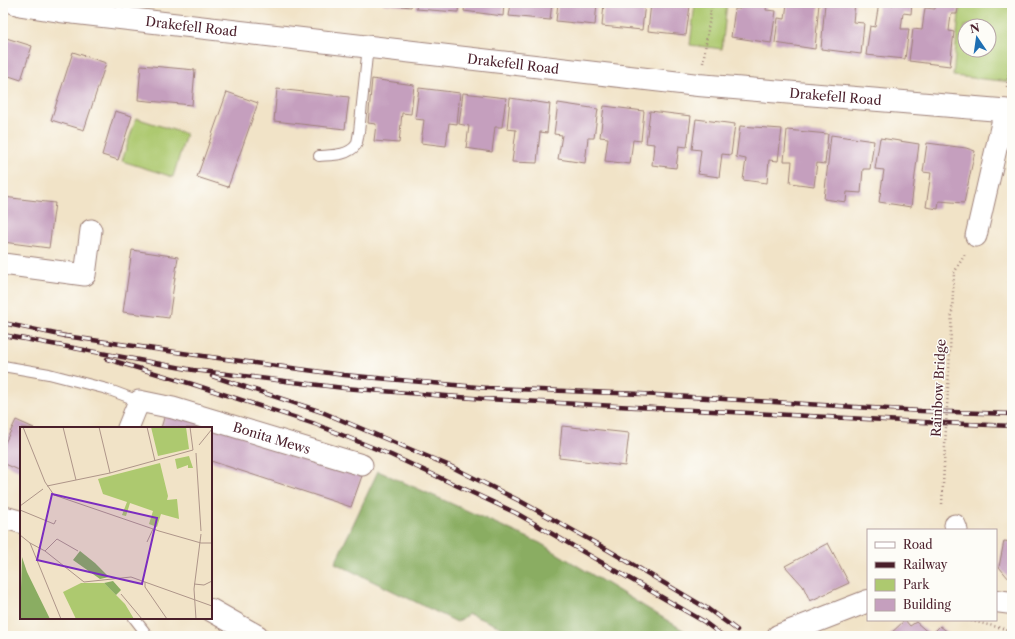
<svg xmlns="http://www.w3.org/2000/svg" width="1015" height="639" font-family="'Libre Caslon Text',serif">
  <style>
    .green { fill: #adc96f; stroke: #7c744d; fill-rule: evenodd }
    .forest { fill: #8aad62; stroke: #6a6646 }
    .building { fill: #c59fbe }
    .lines { fill: none; stroke-linecap: round; stroke-linejoin: round }
    .lane-casing { stroke: #9e8179; stroke-width: 12 }
    .street-casing { stroke: #9e8179; stroke-width: 23 }
    .secondary-casing { stroke: #9e8179; stroke-width: 24 }
    .path { stroke: #9e8179; stroke-width: 2.5; stroke-dasharray: 1 3; stroke-linecap: butt }
    .lane { stroke: #fff; stroke-width: 10 }
    .street { stroke: #fff; stroke-width: 21 }
    .secondary { stroke: #fff; stroke-width: 22 }
    .rail-casing { stroke: #4a1f2b; stroke-width: 4.5 }
    .rail { stroke: #fdfcf7; stroke-width: 3; stroke-dasharray: 9; stroke-linecap: butt }
    .path-bridge { stroke: #9e8179; stroke-width: 2.5; stroke-dasharray: 1 3; stroke-linecap: butt }
    .labels { text-anchor: middle; stroke-width: 3; stroke-linejoin: round; paint-order: stroke }
    .street-label { font-size: 13px; fill: #4a1f2b; stroke: #fdfcf7 }
    .inset-road { fill: none; stroke: #ae9589; stroke-width: 1 }
    .view { fill: #7b2cbf; fill-opacity: 0.15; stroke: #7b2cbf; stroke-width: 2 }
    .inset-edge { fill: none; stroke: #4a1f2b; stroke-width: 2 }
  </style>
  <rect width="100%" height="100%" fill="#fdfcf7"/>
  <filter id="ink" filterUnits="userSpaceOnUse"><feTurbulence type="fractalNoise" baseFrequency=".025" numOctaves="2"/><feDisplacementMap in="SourceGraphic" scale="8" xChannelSelector="R" yChannelSelector="G"/><feConvolveMatrix kernelMatrix="1 2 1 2 8 2 1 2 1" color-interpolation-filters="sRGB"/></filter>
  <filter id="wash" filterUnits="userSpaceOnUse"><feTurbulence type="fractalNoise" baseFrequency=".012" numOctaves="4" result="noise"/><feDisplacementMap in="SourceGraphic" scale="16" xChannelSelector="R" yChannelSelector="G"/><feGaussianBlur stdDeviation="0.9" result="paint"/><feColorMatrix in="noise" values="0 0 0 0 0 0 0 0 0 0 0 0 0 0 0 0 0 1.4 0 .05"/><feComposite in="paint" operator="in"/></filter>
  <g filter="url(#wash)">
    <rect width="100%" height="100%" fill="#f1e3c7"/>
    <g class="green">
      <polygon points="695,3 727,3 722,49 690,45"/>
      <path d="M960 3H1012V82L953 76ZM965 26H989V50H965Z"/>
      <polygon points="136,118 186,134 173,177 122,161"/>
    </g>
    <polygon class="forest" points="378,471 540,543 693,636 522,636 469,614 457,622 335,563"/>
    <g id="blocks">
      <g class="building">
        <polygon points="383,3 412,3 411,7 383,4"/>
        <polygon points="417,3 459,3 458,12 416,9"/>
        <polygon points="465,3 504,3 503,16 464,11"/>
        <polygon points="511,3 552,3 550,20 509,16"/>
        <polygon points="558,3 597,3 595,25 556,21"/>
        <polygon points="604,3 645,3 642,30 602,26"/>
        <polygon points="651,3 683,3 683,5 690,6 686,35 648,31"/>
        <polygon points="740,3 767,3 766,10 776,11 771,43 731,37 735,9 740,9"/>
        <polygon points="787,3 819,3 815,49 775,43 778,18 785,19"/>
        <polygon points="825,3 855,3 853,22 864,23 861,54 821,49"/>
        <polygon points="879,3 893,5 893,3 912,3 911,14 903,13 901,29 909,29 905,59 866,55 870,26 875,27"/>
        <polygon points="936,3 959,3 957,14 951,14 949,31 954,32 950,66 909,61 913,29 922,30 925,8 935,9"/>
        <polygon points="3,37 32,46 21,80 3,74"/>
        <polygon points="73,52 106,63 84,130 51,120"/>
        <polygon points="141,65 195,70 192,105 138,100"/>
        <polygon points="372,79 414,85 411,114 402,113 399,143 374,141 376,124 368,123"/>
        <polygon points="419,88 460,93 457,124 449,123 446,146 421,143 424,120 415,119"/>
        <polygon points="277,89 349,97 345,129 274,121"/>
        <polygon points="227,92 258,103 228,187 197,177"/>
        <polygon points="463,93 506,98 502,127 495,127 492,152 466,148 469,126 459,124"/>
        <polygon points="510,98 550,104 547,133 540,132 537,163 512,162 516,130 507,129"/>
        <polygon points="558,103 598,109 594,138 588,138 585,163 558,159 562,135 554,134"/>
        <polygon points="604,106 644,111 641,141 633,140 630,164 605,161 608,138 600,137"/>
        <polygon points="115,111 132,116 118,160 102,155"/>
        <polygon points="650,111 691,116 687,147 679,146 676,168 652,165 654,144 646,143"/>
        <polygon points="696,119 735,124 731,155 722,154 719,177 698,174 701,150 692,149"/>
        <polygon points="740,126 782,129 778,161 769,160 767,183 743,180 746,159 736,157"/>
        <polygon points="787,130 828,134 825,164 817,163 814,186 790,183 792,161 784,161"/>
        <polygon points="831,135 874,141 870,169 863,169 861,193 847,192 846,202 824,199"/>
        <polygon points="880,138 919,144 911,207 879,202 884,170 875,169"/>
        <polygon points="927,143 966,148 975,151 964,203 939,201 938,209 926,207 931,173 923,172"/>
        <polygon points="3,197 55,203 49,248 3,242"/>
        <polygon points="132,250 178,257 169,318 123,312"/>
        <polygon points="167,408 363,473 351,507 211,461 211,428 161,428"/>
        <polygon points="16,420 34,428 21,428 21,471 3,463 3,447"/>
        <polygon points="562,426 629,433 625,466 559,458"/>
        <polygon points="1004,541 1012,542 1012,579 1009,579 999,567"/>
        <polygon points="828,543 849,583 810,601 803,586 785,566"/>
        <polygon points="905,620 910,626 916,622 931,635 940,626 953,636 888,636"/>
      </g>
    </g>
  </g>
  <g filter="url(#ink)">
    <use href="#blocks" fill-opacity="0" stroke="#9e8179" stroke-width="1"/>
    <g class="lines">
      <defs>
        <g id="lane">
          <path d="M319 156C331 155 348 156 356 145 358 141 358 136 359 132L368 46"/>
          <polyline points="3,366 49,374 107,389 139,401"/>
          <polyline points="134,618 148,636"/>
        </g>
        <g id="street">
          <polyline points="976,236 1005,110"/>
          <polyline points="3,264 85,275 91,230"/>
          <path id="s1" d="M128 428 139 401 173 408 362 465"/>
          <polyline points="955,525 957,530"/>
        </g>
        <g id="secondary">
          <path id="s2" d="M15 3 22 5 60 11 698 85 1012 111"/>
          <polyline points="3,517 21,522"/>
          <polyline points="996,601 1012,603"/>
          <polyline points="211,610 257,636"/>
          <polyline points="778,636 868,601"/>
        </g>
      </defs>
      <use href="#lane" class="lane-casing"/>
      <use href="#street" class="street-casing"/>
      <use href="#secondary" class="secondary-casing"/>
      <g class="path">
        <polyline points="703,63 712,3"/>
        <polyline points="1007,87 1012,44"/>
        <polyline points="954,273 965,254"/>
        <polyline points="967,620 1002,628 1012,634"/>
      </g>
      <use href="#lane" class="lane"/>
      <use href="#street" class="street"/>
      <use href="#secondary" class="secondary"/>
      <defs>
        <g id="rail">
          <polyline points="3,323 70,337"/>
          <polyline points="3,335 193,370 344,388 485,399 922,422 1012,426"/>
          <polyline points="65,336 203,356 344,375 488,388 641,394 921,411 1012,414"/>
          <polyline points="107,359 192,384 315,424 391,455 516,513 703,621 723,636"/>
          <polyline points="212,376 322,412 450,466 520,501 608,550 708,609 737,630"/>
        </g>
      </defs>
      <use href="#rail" class="rail-casing"/>
      <use href="#rail" class="rail"/>
      <polyline class="path-bridge" points="942,504 954,273"/>
    </g>
  </g>
  <g class="labels">
    <g class="street-label">
      <text dy="5" stroke="none"><textPath href="#s2" startOffset="178">Drakefell Road</textPath></text>
      <text dy="5" stroke="none"><textPath href="#s2" startOffset="502">Drakefell Road</textPath></text>
      <text dy="5" stroke="none"><textPath href="#s2" startOffset="826">Drakefell Road</textPath></text>
      <text transform="translate(938 388) rotate(-87)" y="5">Rainbow Bridge</text>
      <text dy="5" stroke="none"><textPath href="#s1" startOffset="167">Bonita Mews</textPath></text>
    </g>
  </g>
  <g transform="translate(20 427)">
    <rect width="192" height="192" fill="#f1e3c7"/>
    <path d="M131 0H166L169 22 138 29ZM169 29 173 41H168V38L157 42 155 32ZM140 36 148 69 147 73 157 72 159 92 141 87 137 100 129 97 133 84 110 76 106 89 102 88 107 75 83 67 78 52ZM61 156H84L105 177 114 192H56L43 165Z" fill="#adc96f"/>
    <path d="M60 124 75 136 89 150 80 152 53 133ZM2 130 7 145 30 192H0ZM93 154 101 163 96 168 84 156Z" fill="#8aad62"/>
    <path class="inset-road" d="M3 0 25 55 34 68 139 104 181 116H192M43 0 56 53M79 0 90 46M127 0 135 34M170 0 173 23M179 18 192 2M176 26 181 104M27 59 90 46 173 23M0 79 23 62M0 83 34 97 36 93M0 108 10 116 25 124 64 155 111 150 192 179M127 115 133 102M10 116 41 192M25 124 37 112 58 124M125 155V160L147 192M174 157 184 158 192 154M101 167 122 192M176 192 174 162 181 107"/>
    <path class="view" d="M32 67 137 91 122 157 17 133Z"/>
    <rect width="192" height="192" class="inset-edge"/>
  </g>
  <rect width="1015" height="639" fill="none" stroke="#fdfcf7" stroke-width="16"/>
  <rect x="867" y="529" width="130" height="92" fill="#fdfcf7" stroke="#b5a4a5"/>
  <rect x="875" y="542" width="20" height="6" fill="#ffffff" stroke="#b5a4a5"/>
  <text x="903" y="549" font-size="12" fill="#4a1f2b">Road</text>
  <rect x="875" y="562" width="20" height="6" fill="#4a1f2b" stroke="#b5a4a5"/>
  <text x="903" y="569" font-size="12" fill="#4a1f2b">Railway</text>
  <rect x="875" y="579" width="20" height="12" fill="#adc96f" stroke="#b5a4a5"/>
  <text x="903" y="589" font-size="12" fill="#4a1f2b">Park</text>
  <rect x="875" y="599" width="20" height="12" fill="#c59fbe" stroke="#b5a4a5"/>
  <text x="903" y="609" font-size="12" fill="#4a1f2b">Building</text>
  <g transform="translate(977 38) rotate(347)"><circle r="19" fill="#fdfcf7" stroke="#b5a4a5"/>
  <path d="M0-3L7 15L0 10L-7 15Z" fill="#1f6fb2"/>
  <text y="-6" font-size="11" font-weight="bold" text-anchor="middle" fill="#4a1f2b">N</text>
  </g>
</svg>
